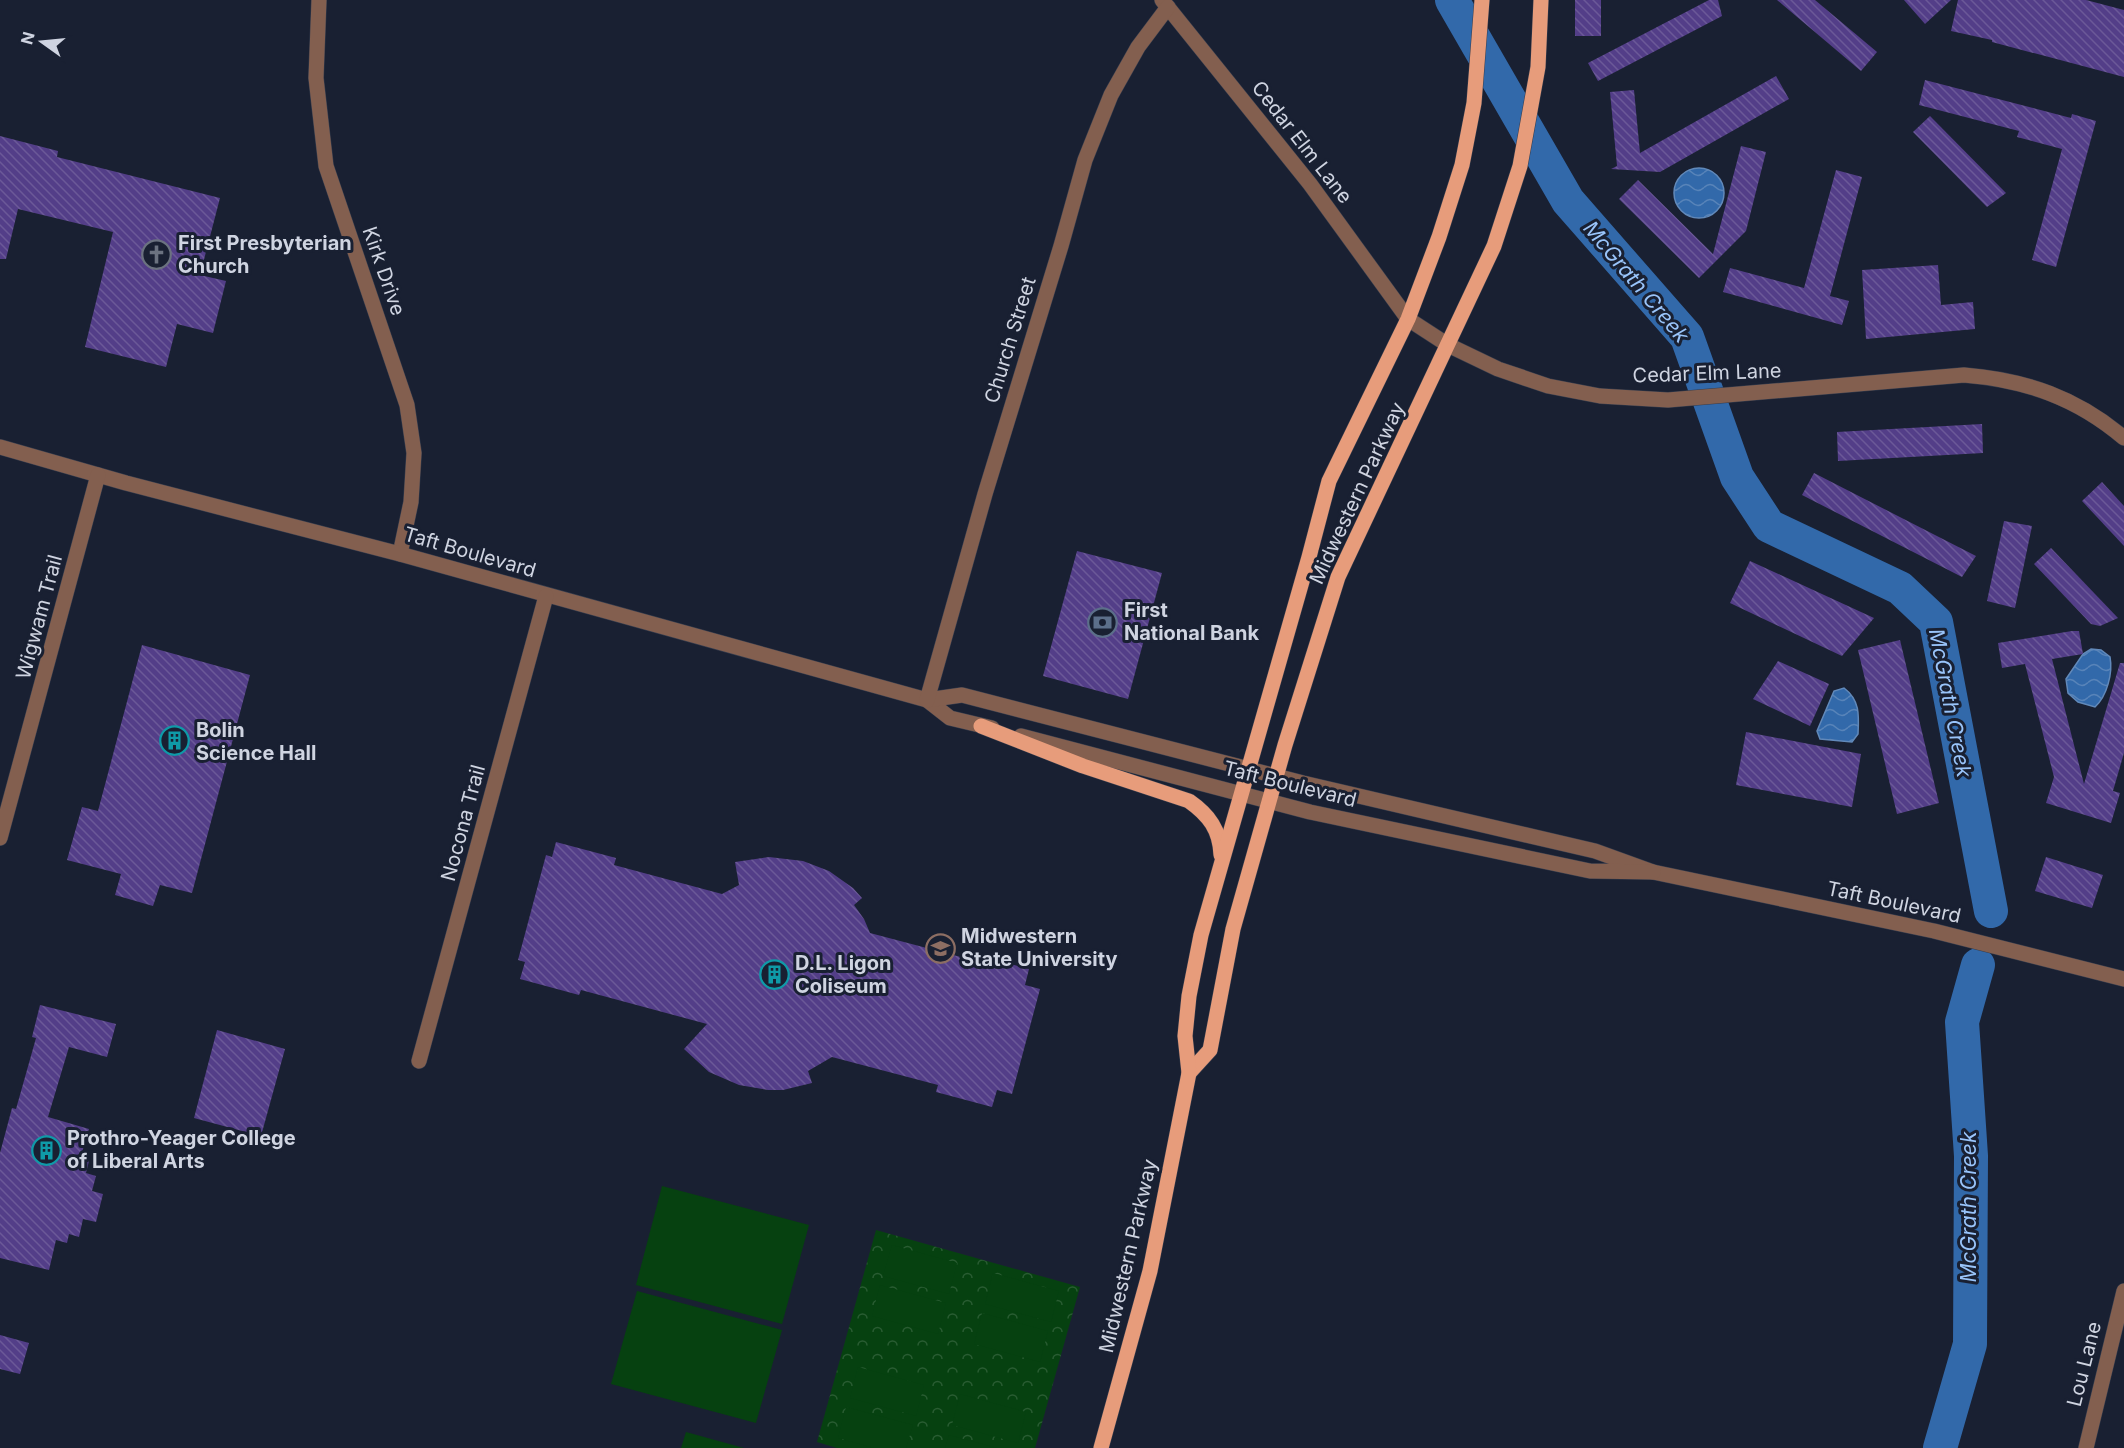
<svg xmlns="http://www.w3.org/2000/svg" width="2124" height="1448" font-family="Inter,sans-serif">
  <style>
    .park { fill: url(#park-crowns) }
    .pitch { fill: #064110 }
    .water { fill: url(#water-waves); stroke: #6189ba; stroke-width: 1.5 }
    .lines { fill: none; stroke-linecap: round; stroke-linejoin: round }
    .river { stroke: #3269aa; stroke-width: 34 }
    .building { fill: url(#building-back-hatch) }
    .minor-casing { stroke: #363d4e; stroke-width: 16 }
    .major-casing { stroke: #363d4e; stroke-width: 16 }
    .minor { stroke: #835f4f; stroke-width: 15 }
    .major { stroke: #e79c7b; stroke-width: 15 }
    .labels { text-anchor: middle; stroke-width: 6; stroke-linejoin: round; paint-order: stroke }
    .street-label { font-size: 20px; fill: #cfd4e1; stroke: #192032 }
    .poi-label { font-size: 20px; font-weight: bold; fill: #cfd4e1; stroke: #192032; text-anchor: start }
    .water-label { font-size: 21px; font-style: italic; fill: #99c4fa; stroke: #192032 }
  </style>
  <defs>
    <pattern id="park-crowns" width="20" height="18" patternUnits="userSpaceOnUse" patternTransform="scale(1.5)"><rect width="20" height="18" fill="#064110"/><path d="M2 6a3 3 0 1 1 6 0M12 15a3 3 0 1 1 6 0" fill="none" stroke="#295c32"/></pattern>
    <pattern id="water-waves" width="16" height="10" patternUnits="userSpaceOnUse" patternTransform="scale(1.5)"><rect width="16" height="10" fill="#3269aa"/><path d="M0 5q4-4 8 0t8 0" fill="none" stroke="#5884b9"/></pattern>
    <pattern id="building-back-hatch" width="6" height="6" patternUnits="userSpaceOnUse" patternTransform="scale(1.5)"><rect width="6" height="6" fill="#533e88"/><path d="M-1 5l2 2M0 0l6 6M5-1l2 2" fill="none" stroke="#6b5998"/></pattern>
  </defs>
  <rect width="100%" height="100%" fill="#192032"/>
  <polygon class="park" points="876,1230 1080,1287 1035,1448 837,1448 817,1442"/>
  <g class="pitch">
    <polygon points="662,1186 809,1225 782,1324 636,1285"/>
    <polygon points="892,1245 957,1263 949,1294 883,1276"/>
    <polygon points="993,1273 1059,1291 1051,1322 985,1304"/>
    <polygon points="880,1285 946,1303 938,1334 872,1316"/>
    <polygon points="637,1291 782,1330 756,1423 611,1384"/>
    <polygon points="982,1313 1048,1331 1040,1362 974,1344"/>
    <polygon points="858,1367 924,1385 916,1416 850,1398"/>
    <polygon points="960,1394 1026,1412 1018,1443 952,1425"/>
    <polygon points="846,1407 913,1425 906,1448 874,1448 838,1438"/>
    <polygon points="686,1432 744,1448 681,1448"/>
    <polygon points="949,1435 997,1448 945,1448"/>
  </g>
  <g class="water">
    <circle cx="1699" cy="193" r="25"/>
    <path d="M2091 649 2101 650 2110 657C2113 673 2107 696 2095 707L2078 702 2068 693 2066 679 2083 654Z"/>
    <path d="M1844 688C1860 700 1859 715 1858 734L1852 742 1820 739 1817 731 1834 691Z"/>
  </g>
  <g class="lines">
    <g class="river">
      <polyline points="1452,0 1568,201 1687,337 1737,477 1769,526 1900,588 1936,622 1991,911"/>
      <polyline points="1940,1448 1970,1344 1971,1156 1962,1022 1978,965"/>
    </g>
  </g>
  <g class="building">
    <rect x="1575" y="0" width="26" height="36"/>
    <polygon points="1709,0 1718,0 1722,16 1598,81 1588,63"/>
    <polygon points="1777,0 1815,0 1877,52 1861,71"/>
    <polygon points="1904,0 1951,0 1925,24"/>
    <polygon points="1958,0 2086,0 2124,10 2124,77 1992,42 1992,40 1951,31"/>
    <polygon points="1776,76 1789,99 1660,172 1611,169 1617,166 1610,92 1634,90 1640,153"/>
    <polygon points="1925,80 2071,118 2072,114 2096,121 2056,267 2032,260 2062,149 2017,137 2019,131 1919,105"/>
    <polygon points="1930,116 2006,193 1987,207 1913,132"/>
    <polygon points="0,136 58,151 57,157 220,198 200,275 226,281 213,333 177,324 166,367 85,347 113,232 18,209 6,259 0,259"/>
    <polygon points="1741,146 1766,152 1746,231 1699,278 1619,199 1638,180 1713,254"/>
    <polygon points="1836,170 1862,177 1830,296 1849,301 1842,325 1723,292 1730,268 1804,288"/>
    <polygon points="1938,265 1941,305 1973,302 1975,329 1866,339 1862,270"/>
    <polygon points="1982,424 1983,453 1838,461 1837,432"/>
    <polygon points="1814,473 1851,492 1976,556 1962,577 1802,495"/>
    <polygon points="2102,482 2124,506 2124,546 2082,501"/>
    <polygon points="2004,521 2032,526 2015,608 1987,601"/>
    <polygon points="2051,548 2118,618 2100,626 2091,624 2034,564"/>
    <polygon points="1077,551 1162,573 1128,699 1043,676"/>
    <polygon points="1750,561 1874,618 1842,656 1730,603"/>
    <polygon points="2072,631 2079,631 2083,654 2052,659 2084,784 2120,663 2124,663 2124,753 2113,791 2120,793 2111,823 2046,803 2054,777 2025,664 2002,668 1998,643"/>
    <polygon points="1900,640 1939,803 1897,814 1858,650"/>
    <polygon points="142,645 250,675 192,893 160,885 153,906 115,895 121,874 67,860 82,807 98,811"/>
    <polygon points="1778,661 1829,684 1810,726 1753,699"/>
    <polygon points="1746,732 1861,754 1852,807 1736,785"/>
    <polygon points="556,842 616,858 614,865 722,894 739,885 735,862 769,857 803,861 829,871 853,888 862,898 854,905 864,919 870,933 972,960 973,954 1029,969 1025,985 1040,989 1012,1094 997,1090 992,1107 936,1092 938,1085 832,1057 808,1071 812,1083 783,1090 768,1090 739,1085 709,1072 684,1049 707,1024 581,990 579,995 520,979 525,962 518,960 546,855 552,857"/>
    <polygon points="2046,857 2103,875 2092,908 2035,891"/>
    <polygon points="40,1005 116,1024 107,1057 69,1047 48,1117 89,1129 80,1159 89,1161 86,1173 96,1176 92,1191 103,1194 96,1222 83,1219 79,1237 69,1234 67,1243 56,1240 49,1270 0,1258 0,1153 12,1108 16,1109 36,1038 32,1037"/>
    <polygon points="217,1030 285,1049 261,1136 194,1118"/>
    <polygon points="0,1335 29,1343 20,1374 0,1369"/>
  </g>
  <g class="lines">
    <defs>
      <g id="minor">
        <polyline points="319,0 316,78 326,166 407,405 414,453 411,502 400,554"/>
        <path d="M1162 0 1310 184 1408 319 1448 345 1498 369 1548 386 1600 396 1668 400 1964 375C2026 380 2077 398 2124 438"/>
        <polyline points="0,447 126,483 400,554 927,700 950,718 992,728"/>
        <polyline points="927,700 962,695 1303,783 1595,851 1653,872 1934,931 2124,979"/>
        <polyline points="927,700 985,494 1061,246 1085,160 1111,95 1138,47 1168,7"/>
        <polyline points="1021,736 1310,812 1590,871 1653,872"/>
        <polyline points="0,838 98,475"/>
        <polyline points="419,1061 546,596"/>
        <polyline points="2086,1448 2124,1291"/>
      </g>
      <g id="major">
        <path d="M981 726 1083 766 1189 801C1209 815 1220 830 1221 855"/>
        <polyline points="1189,1073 1210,1050 1233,929 1285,745 1338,577 1494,246 1520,166 1538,67 1541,0"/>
        <polyline points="1101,1448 1150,1271 1189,1073 1185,1036 1189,996 1201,935 1309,557 1329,481 1408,319 1439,237 1462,165 1474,103 1482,0"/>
      </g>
    </defs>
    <use href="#minor" class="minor-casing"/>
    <use href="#major" class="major-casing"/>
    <use href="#minor" class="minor"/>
    <use href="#major" class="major"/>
  </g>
  <defs>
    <symbol id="church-ring" viewBox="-11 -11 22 22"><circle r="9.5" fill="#192032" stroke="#6b7280" stroke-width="1.5"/><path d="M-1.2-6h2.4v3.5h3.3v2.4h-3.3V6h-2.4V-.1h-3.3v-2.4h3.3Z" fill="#6b7280"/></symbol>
    <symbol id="bank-ring" viewBox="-11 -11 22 22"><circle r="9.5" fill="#192032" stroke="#5c6f8a" stroke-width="1.5"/><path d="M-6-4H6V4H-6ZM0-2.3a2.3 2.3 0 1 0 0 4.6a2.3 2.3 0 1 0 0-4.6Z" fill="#5c6f8a"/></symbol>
    <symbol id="building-ring" viewBox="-11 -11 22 22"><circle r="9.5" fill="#192032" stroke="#0f9aa8" stroke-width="1.5"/><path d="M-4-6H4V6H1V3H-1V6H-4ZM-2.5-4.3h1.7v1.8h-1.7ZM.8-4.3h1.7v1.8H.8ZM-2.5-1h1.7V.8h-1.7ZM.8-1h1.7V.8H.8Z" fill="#0f9aa8"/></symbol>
    <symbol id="university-ring" viewBox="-11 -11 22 22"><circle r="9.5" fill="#192032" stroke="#8d6e63" stroke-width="1.5"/><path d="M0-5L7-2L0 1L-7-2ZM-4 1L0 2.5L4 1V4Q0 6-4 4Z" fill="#8d6e63"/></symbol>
  </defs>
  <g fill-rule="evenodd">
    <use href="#church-ring" x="140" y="238" width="33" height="33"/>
    <use href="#bank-ring" x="1086" y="606" width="33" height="33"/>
    <use href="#building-ring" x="158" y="724" width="33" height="33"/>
    <use href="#university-ring" x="924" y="932" width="33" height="33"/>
    <use href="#building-ring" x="758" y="958" width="33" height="33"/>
    <use href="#building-ring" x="30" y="1134" width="33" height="33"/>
  </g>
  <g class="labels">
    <g class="street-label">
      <text transform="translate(1302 142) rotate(52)" y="7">Cedar Elm Lane</text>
      <text transform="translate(384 271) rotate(71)" y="7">Kirk Drive</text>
      <text transform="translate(1010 340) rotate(-73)" y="7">Church Street</text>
      <text transform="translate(1707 373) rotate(-2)" y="7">Cedar Elm Lane</text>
      <text transform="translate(1357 493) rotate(-65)" y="7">Midwestern Parkway</text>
      <text transform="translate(470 552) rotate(16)" y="7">Taft Boulevard</text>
      <text transform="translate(39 617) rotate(-75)" y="7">Wigwam Trail</text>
      <text transform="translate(1290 784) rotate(14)" y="7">Taft Boulevard</text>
      <text transform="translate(463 823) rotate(-75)" y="7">Nocona Trail</text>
      <text transform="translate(1894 902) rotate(12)" y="7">Taft Boulevard</text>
      <text transform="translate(1128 1256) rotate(-77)" y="7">Midwestern Parkway</text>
      <text transform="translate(2084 1364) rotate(-76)" y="7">Lou Lane</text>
    </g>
    <g class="poi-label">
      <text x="178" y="250">First Presbyterian<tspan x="178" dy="23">Church</tspan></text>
      <text x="1124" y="617">First<tspan x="1124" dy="23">National Bank</tspan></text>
      <text x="196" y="737">Bolin<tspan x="196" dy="23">Science Hall</tspan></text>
      <text x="961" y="943">Midwestern<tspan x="961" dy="23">State University</tspan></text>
      <text x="795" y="970">D.L. Ligon<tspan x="795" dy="23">Coliseum</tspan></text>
      <text x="67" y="1145">Prothro-Yeager College<tspan x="67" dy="23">of Liberal Arts</tspan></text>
    </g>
    <g class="water-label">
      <text transform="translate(1636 282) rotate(50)" y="7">McGrath Creek</text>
      <text transform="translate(1950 703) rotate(79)" y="7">McGrath Creek</text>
      <text transform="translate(1969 1207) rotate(-90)" y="7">McGrath Creek</text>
    </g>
  </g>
  <g transform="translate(42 42) rotate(285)" stroke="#192032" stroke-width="4.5" paint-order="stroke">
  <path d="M0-4.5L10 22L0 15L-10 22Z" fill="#cfd4e1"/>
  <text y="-9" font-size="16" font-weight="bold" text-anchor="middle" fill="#cfd4e1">N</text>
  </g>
</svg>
